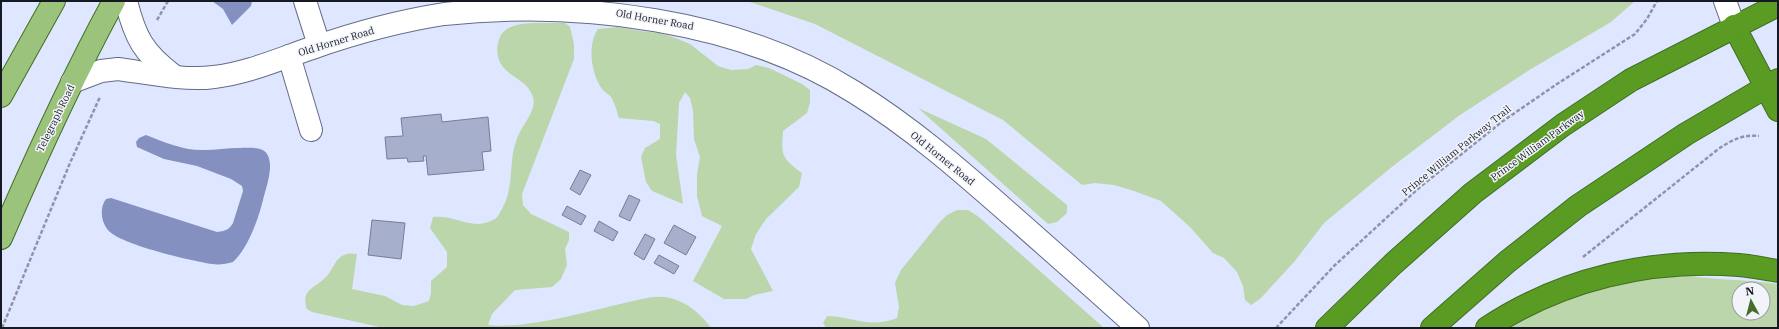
<svg xmlns="http://www.w3.org/2000/svg" width="1779" height="329" font-family="'IBM Plex Serif',serif">
  <style>
    .green { fill: #bad6aa; fill-rule: evenodd }
    .water { fill: #8390c0 }
    .building { fill: #a6afcc; stroke: #757c98 }
    .lines { fill: none; stroke-linecap: round; stroke-linejoin: round }
    .minor-casing { stroke: #656c87; stroke-width: 24 }
    .major-casing { stroke: #426e23; stroke-width: 24 }
    .highway-casing { stroke: #426e23; stroke-width: 24 }
    .path { stroke: #8f94a7; stroke-width: 2.5; stroke-dasharray: 4 2; stroke-linecap: butt }
    .minor { stroke: #fff; stroke-width: 22 }
    .major { stroke: #9bc37b; stroke-width: 22 }
    .highway { stroke: #599b23; stroke-width: 22 }
    .labels { text-anchor: middle; stroke-width: 3; stroke-linejoin: round; paint-order: stroke }
    .street-label { font-size: 10px; fill: #161924; stroke: #f2f4fa }
  </style>
  <rect width="100%" height="100%" fill="#dfe6ff"/>
  <g class="green">
    <polygon points="747,1 1635,1 1611,22 1531,69 1460,115 1393,166 1324,223 1294,262 1260,299 1251,305 1245,300 1243,286 1237,272 1224,258 1213,253 1190,227 1161,201 1134,191 1114,185 1095,183 1082,185 1003,120 815,24"/>
    <path d="M548 23H565L570 27 574 44V59L522 194 523 205 531 214 569 232V240L565 249 567 265 561 279 552 287 515 290 492 314 488 325C525 329 582 313 620 304 636 301 654 294 670 298 687 302 701 314 711 328H384L312 312 307 309C300 289 316 288 327 276 332 270 336 259 342 256 347 253 351 253 357 254L352 289 385 296 402 305 414 306 429 301 431 293V281L447 267V252L430 228 433 217C457 215 472 232 495 219 498 217 500 212 502 209 512 191 510 173 513 153 514 148 516 141 518 136 523 124 537 110 533 97 528 81 512 78 503 67 498 61 496 52 498 44 501 21 529 23 548 23Z"/>
    <path d="M618 27 640 31 659 33 673 37 690 44 718 66 731 70 748 69 756 65 769 68 802 84 810 90V103L807 113 783 131C781 156 782 158 802 173L799 187 766 219 756 234 751 249 773 291 754 295 746 299H724L693 281 722 226 702 216 697 196V174L700 157 694 139 693 111 690 98 685 92 679 103 676 155 683 204 652 191 646 182 641 157 645 148 660 139V124L653 121 619 118C617 112 615 103 611 97 609 94 604 92 602 89 591 73 587 45 598 29Z"/>
    <polygon points="918,108 986,139 1067,205 1067,213 1057,222 1048,224"/>
    <path d="M957 210H968L979 217 1104 328H826L823 323 827 316C856 317 868 329 897 318L899 307 895 283 901 270 939 223 947 215Z"/>
    <path d="M1674 274C1709 280 1744 279 1778 284V328H1500L1581 289ZM1739 289H1763V313H1739Z"/>
  </g>
  <g class="water">
    <polygon points="212,1 252,1 251,6 232,25 223,9"/>
    <path d="M146 135C164 142 184 151 205 150 216 150 227 148 238 148 246 148 263 146 267 154 274 165 267 185 264 196 259 217 249 247 233 262 226 264 219 265 212 264 191 261 124 245 110 232 101 224 99 208 106 199L111 198 217 232C225 231 229 230 233 223L243 191 242 186 231 179 197 166 164 159 137 147 136 142 139 138Z"/>
  </g>
  <g class="building">
    <polygon points="441,114 442,122 488,117 491,151 482,152 484,170 428,175 426,156 423,156 424,161 408,162 407,158 387,159 385,137 403,136 401,118"/>
    <polygon points="580,170 591,175 580,195 570,189"/>
    <polygon points="629,195 640,200 630,221 619,216"/>
    <polygon points="567,206 586,216 581,225 562,215"/>
    <polygon points="372,220 405,223 401,259 368,255"/>
    <polygon points="599,221 618,232 613,241 594,231"/>
    <polygon points="674,225 696,237 686,255 664,243"/>
    <polygon points="645,234 655,239 644,260 634,254"/>
    <polygon points="659,255 679,266 674,274 654,263"/>
  </g>
  <g class="lines">
    <defs>
      <g id="minor">
        <path d="M126 1C135 37 143 53 174 76"/>
        <polyline points="305,1 319,45"/>
        <polyline points="1725,1 1734,26"/>
        <polyline points="289,56 311,130"/>
        <path d="M72 82 101 71 118 69C148 73 184 81 214 77 248 73 279 59 312 48 355 33 399 21 444 14 579 0 738 19 854 92 911 127 961 171 1011 215 1053 252 1096 290 1138 328"/>
      </g>
      <g id="major">
        <polyline points="1,96 54,1"/>
        <path d="M1 238C36 157 72 78 114 1"/>
      </g>
      <g id="highway">
        <polyline points="1734,26 1778,110"/>
        <polyline points="1327,328 1393,264 1473,193 1563,125 1631,80 1778,5"/>
        <polyline points="1432,328 1507,262 1578,206 1686,134 1778,80"/>
        <path d="M1487 328C1561 279 1651 258 1739 265 1752 266 1765 269 1778 271"/>
      </g>
    </defs>
    <use href="#minor" class="minor-casing"/>
    <use href="#major" class="major-casing"/>
    <use href="#highway" class="highway-casing"/>
    <g class="path">
      <polyline points="157,20 168,1"/>
      <path d="M1583 257 1717 150C1730 141 1742 134 1759 136"/>
      <polyline points="2,328 70,163 100,97"/>
      <polyline points="1276,328 1334,266 1420,187 1503,121 1557,84 1635,34 1647,19 1657,1"/>
    </g>
    <use href="#minor" class="minor"/>
    <use href="#major" class="major"/>
    <use href="#highway" class="highway"/>
  </g>
  <g class="labels">
    <g class="street-label">
      <text transform="translate(655 19) rotate(10)" y="4">Old Horner Road</text>
      <text transform="translate(336 41) rotate(-17)" y="4">Old Horner Road</text>
      <text transform="translate(55 118) rotate(-64)" y="4">Telegraph Road</text>
      <text transform="translate(1537 145) rotate(-36)" y="4">Prince William Parkway</text>
      <text transform="translate(1456 150) rotate(-39)" y="4">Prince William Parkway Trail</text>
      <text transform="translate(943 158) rotate(39)" y="4">Old Horner Road</text>
    </g>
  </g>
  <rect width="1779" height="329" fill="none" stroke="#161924" stroke-width="4"/>
  <g transform="translate(1751 301) rotate(353)"><circle r="19" fill="#f2f4fa" stroke="#9a9ca4"/>
  <path d="M0-3L7 15L0 10L-7 15Z" fill="#456d29"/>
  <text y="-6" font-size="11" font-weight="bold" text-anchor="middle" fill="#161924">N</text>
  </g>
</svg>
